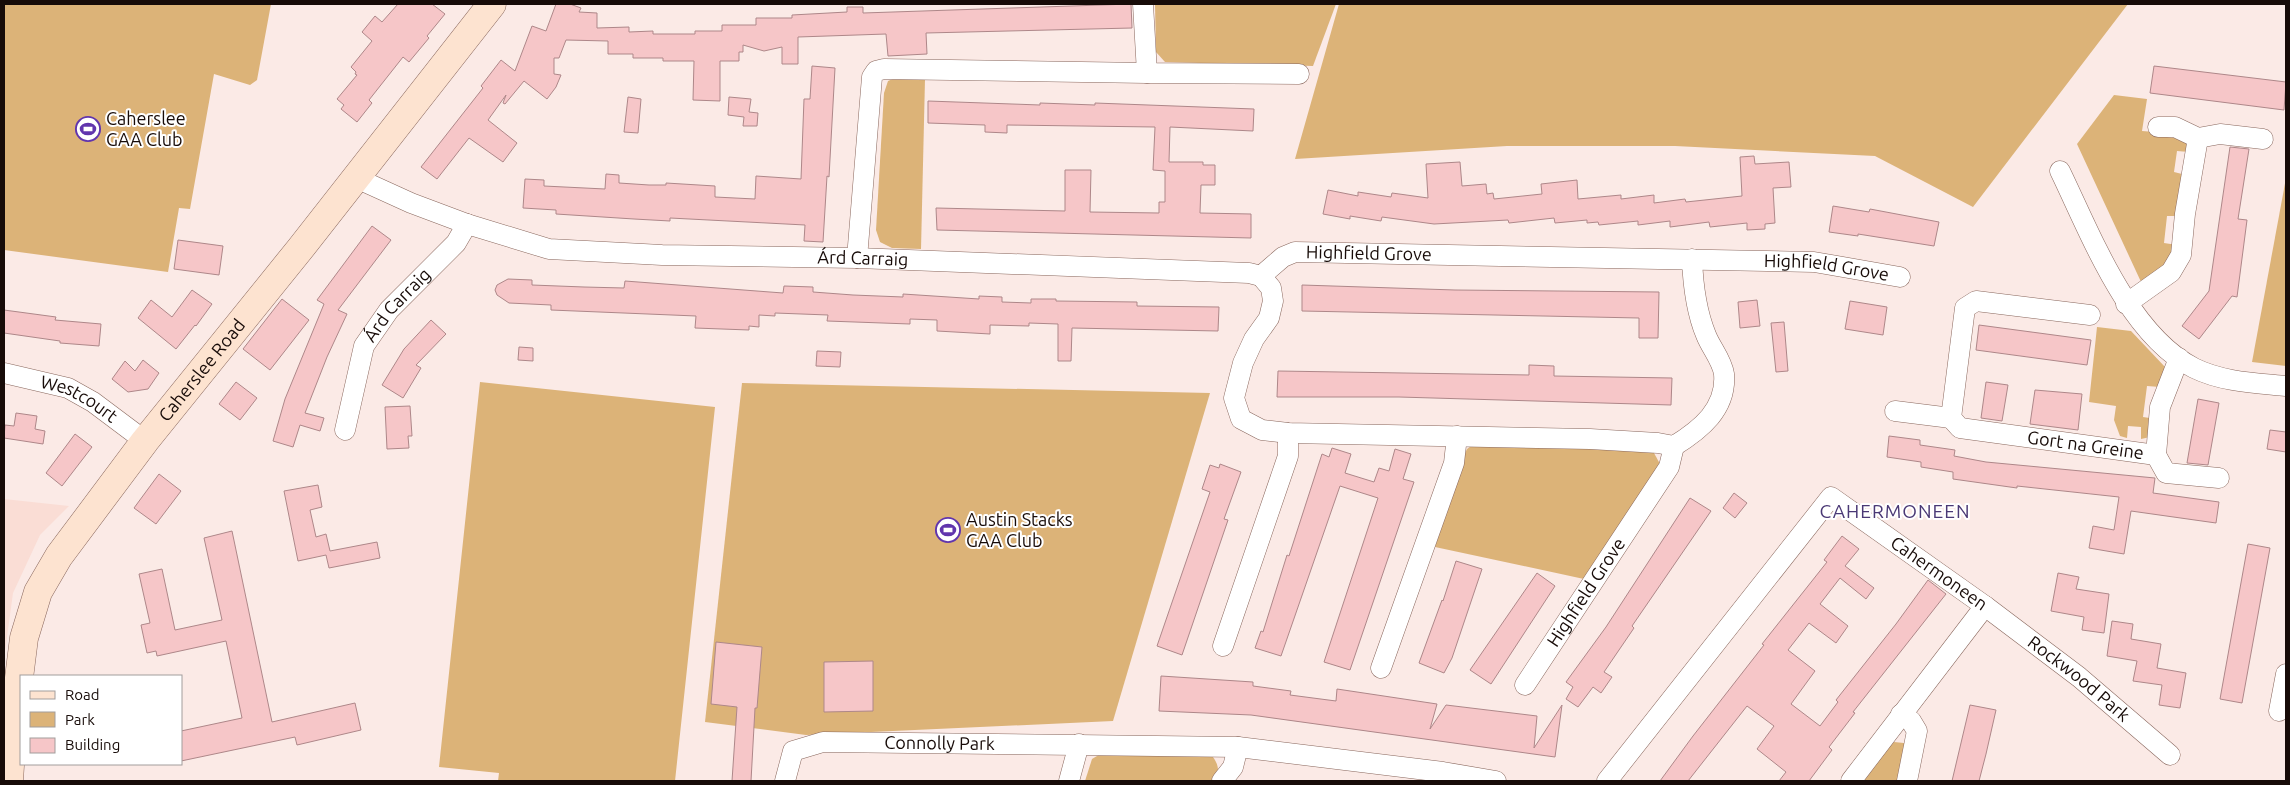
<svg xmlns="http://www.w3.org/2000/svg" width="2290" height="785" font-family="Ubuntu,sans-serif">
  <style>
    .built { fill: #faddd5 }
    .green { fill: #dcb378 }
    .building { fill: #f6c6c8; stroke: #ae8789 }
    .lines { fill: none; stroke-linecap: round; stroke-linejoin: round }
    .minor-casing { stroke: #89675d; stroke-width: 21 }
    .secondary-casing { stroke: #89675d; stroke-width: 29 }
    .minor { stroke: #fff; stroke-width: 20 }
    .secondary { stroke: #fde3d0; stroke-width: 28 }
    .labels { text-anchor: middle; stroke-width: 4; stroke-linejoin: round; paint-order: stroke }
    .poi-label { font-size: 18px; fill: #170b08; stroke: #fff; text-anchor: start }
    .street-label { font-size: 18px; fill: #170b08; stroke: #fff }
    .neighbourhood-label { font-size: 19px; letter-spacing: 1px; fill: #4a3875; stroke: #fff }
  </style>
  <rect width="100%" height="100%" fill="#fbeae6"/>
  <polygon class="built" points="4,499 69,506 40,535 13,593 4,659"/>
  <g class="green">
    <polygon points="4,4 271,4 257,80 250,85 214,74 190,209 179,208 168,272 4,250"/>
    <polygon points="1155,4 1336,4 1313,66 1165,62 1156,52"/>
    <polygon points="1339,4 2128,4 1973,207 1875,156 1675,146 1507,146 1295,159"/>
    <polygon points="895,78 925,79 921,249 892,248 880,242 876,230 884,93 888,81"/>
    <polygon points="2114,95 2147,99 2142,131 2167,133 2167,137 2187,140 2189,152 2177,151 2174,172 2186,175 2180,216 2167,216 2164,243 2177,245 2174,259 2142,284 2077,144"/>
    <polygon points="2286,178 2286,366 2252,362"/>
    <polygon points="2097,327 2131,331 2165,367 2160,387 2147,386 2143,417 2156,419 2150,437 2141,439 2141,427 2128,426 2127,438 2120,436 2114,420 2116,406 2089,402"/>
    <polygon points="480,382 715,407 675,781 498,781 499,773 439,767"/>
    <polygon points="742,383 1210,393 1113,721 806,735 705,722"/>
    <polygon points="1474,444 1642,449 1654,453 1660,464 1584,579 1435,547 1464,455 1467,449"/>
    <polygon points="1894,742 1904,743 1907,751 1900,781 1862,781 1885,750"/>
    <path d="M1102 753H1210C1218 763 1220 769 1216 781H1085L1092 759Z"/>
  </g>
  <g class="building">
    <polygon points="398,4 432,4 445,14 427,36 429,38 409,62 403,57 369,100 372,103 357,122 341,109 344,105 337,99 357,75 355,74 356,72 351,67 372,41 362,32 375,16 382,22"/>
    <polygon points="556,4 570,4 581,8 579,12 597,13 597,28 629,27 629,32 653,31 653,34 695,34 695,31 722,31 722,25 756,25 756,18 792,18 792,15 847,12 847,7 863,7 863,13 1131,4 1132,28 926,33 927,54 888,56 886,34 798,37 798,64 782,64 782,47 764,51 743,45 743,52 739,52 739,61 720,61 720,101 693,100 694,61 663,61 663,58 633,58 633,54 608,54 608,41 566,40 559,58 554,58 554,74 561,75 556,87 547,99 524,81 505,104 503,103 506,95 488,120 517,143 503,162 469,138 437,179 421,167 483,88 481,86 501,60 515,71 532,26 546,31"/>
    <polygon points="812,66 835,68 829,177 827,176 823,242 804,241 805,225 670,218 670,221 634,219 556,214 556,210 523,208 525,179 544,180 544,186 605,189 606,174 619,175 619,183 649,185 666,185 666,183 715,186 715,197 755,199 756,176 801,179 804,99 810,99"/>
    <polygon points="2154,66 2286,82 2284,110 2150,93"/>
    <polygon points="628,97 641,99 638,133 624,132"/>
    <polygon points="729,97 751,99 749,112 758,113 757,126 743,126 744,117 728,115"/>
    <polygon points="928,101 1040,105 1040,103 1095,105 1095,103 1254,109 1253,131 1170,127 1169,162 1203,162 1203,165 1215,165 1215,185 1201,185 1200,213 1251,214 1251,238 937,230 936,208 1065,211 1065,170 1091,170 1090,212 1159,213 1159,202 1165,202 1165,171 1153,170 1155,127 1007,125 1007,133 985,132 985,125 928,123"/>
    <polygon points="2230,147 2249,149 2238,219 2247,220 2237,297 2232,296 2199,339 2182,326 2209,291"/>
    <polygon points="1754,156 1755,164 1789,162 1791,187 1773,188 1775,223 1765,224 1765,229 1747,230 1747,223 1710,227 1709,222 1670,227 1670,221 1638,225 1638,221 1599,225 1598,222 1587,223 1587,220 1555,223 1554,218 1509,223 1508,220 1434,224 1382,217 1381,221 1350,216 1350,219 1323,214 1328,190 1358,196 1358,192 1391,197 1392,193 1428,198 1426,164 1460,162 1462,186 1486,184 1487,194 1493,193 1494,199 1542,194 1541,184 1577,180 1578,199 1621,195 1621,199 1654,195 1654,203 1685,199 1686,202 1742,196 1740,157"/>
    <polygon points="1833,206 1869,212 1870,209 1939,222 1934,246 1858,234 1858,236 1829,232"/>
    <polygon points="372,226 391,240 338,310 347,314 327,357 305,413 324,418 320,431 300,425 293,447 273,441 285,399 324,304 317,300"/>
    <polygon points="178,240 223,246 219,275 174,269"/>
    <polygon points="508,279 532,280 532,285 584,287 624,288 625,281 783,293 784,286 813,287 813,292 853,295 903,297 903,294 979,299 979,296 1002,297 1002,302 1031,303 1031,299 1056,299 1056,301 1137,302 1137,306 1219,307 1218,331 1072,328 1071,361 1058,361 1058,324 1029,323 1029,326 990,325 990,334 937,331 937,320 910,319 910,324 827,321 828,315 775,313 775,316 759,315 759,327 749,326 749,330 695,328 696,316 551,310 551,305 509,303 497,295 495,290 497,285"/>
    <polygon points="1302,285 1455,290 1659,292 1658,338 1639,338 1639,318 1302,311"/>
    <polygon points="192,290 212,304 196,326 195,325 176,349 138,318 151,300 172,317"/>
    <polygon points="282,299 309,320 270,370 243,349"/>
    <polygon points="1757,300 1760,326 1740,328 1738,302"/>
    <polygon points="1850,301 1887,307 1883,335 1845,329"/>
    <polygon points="4,310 56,317 55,320 101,324 99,346 60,343 60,341 4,333"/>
    <polygon points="431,320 446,334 416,365 421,368 403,398 382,385 404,349"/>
    <polygon points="1784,322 1788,371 1776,372 1771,323"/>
    <polygon points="1979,325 2091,340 2087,365 1976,350"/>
    <polygon points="519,347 533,348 533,361 518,360"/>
    <polygon points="817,351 841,352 840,367 816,366"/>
    <polygon points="143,360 159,373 148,389 128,392 112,379 125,361 135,371"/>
    <polygon points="1529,365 1554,366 1554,376 1672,378 1671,405 1399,397 1277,397 1278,371 1529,375"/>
    <polygon points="236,382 257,398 240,420 219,404"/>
    <polygon points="1986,382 2008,385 2002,421 1981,418"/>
    <polygon points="2035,390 2082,394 2078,430 2030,424"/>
    <polygon points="2198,399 2219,403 2208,465 2187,463"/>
    <polygon points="410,406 412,436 408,436 409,448 387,449 385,407"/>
    <polygon points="16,413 37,416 35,429 45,431 43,444 4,438 5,425 14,426"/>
    <polygon points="2270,430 2286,432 2286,452 2267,449"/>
    <polygon points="75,434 92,447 62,486 46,473"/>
    <polygon points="1889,436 1920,440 1920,445 1955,450 1954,456 1986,462 2155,478 2153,493 2219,502 2216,523 2131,511 2124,554 2089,548 2093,526 2114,530 2119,497 2017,486 2017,488 1953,479 1953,472 1921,467 1921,462 1887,457"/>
    <polygon points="1332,448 1351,454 1345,473 1374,482 1379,468 1389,471 1395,449 1411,454 1403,479 1414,482 1350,670 1324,662 1378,498 1340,486 1281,656 1255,648 1261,631 1263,632 1287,555 1289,556 1322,454 1329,457"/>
    <polygon points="1220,464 1241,472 1224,519 1228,520 1182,655 1157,646 1210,492 1202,489 1210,465 1219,468"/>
    <polygon points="159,474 181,491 156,524 134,508"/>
    <polygon points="318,485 322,507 310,510 316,537 326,534 330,551 377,542 380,558 329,568 326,555 298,561 284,491"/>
    <polygon points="1734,493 1747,503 1735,518 1723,508"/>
    <polygon points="1690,498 1711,511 1632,626 1634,628 1604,672 1612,677 1601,693 1593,687 1578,707 1566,699 1573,687 1566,682 1606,627"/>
    <polygon points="232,531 272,722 355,703 361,730 297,745 295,737 181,761 181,731 242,718 226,641 157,656 156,651 147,653 141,625 150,623 139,574 162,569 175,630 222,620 204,538"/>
    <polygon points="1842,536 1859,549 1845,566 1874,588 1866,599 1840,578 1820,604 1848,626 1836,643 1809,623 1788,650 1815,671 1791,704 1820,726 1838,702 1836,700 1896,624 1928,580 1946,594 1853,712 1855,713 1829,747 1832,750 1809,781 1779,781 1786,772 1757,749 1774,726 1747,706 1688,781 1660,781 1693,736 1764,645 1762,644 1827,562 1824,560"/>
    <polygon points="2248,544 2270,548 2242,703 2220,699"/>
    <polygon points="1456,561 1482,569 1452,658 1444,673 1419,663 1442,600 1443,601"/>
    <polygon points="1537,573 1555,586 1491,684 1470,670"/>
    <polygon points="2058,573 2079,577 2076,589 2109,594 2104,633 2082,630 2084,617 2051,611"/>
    <polygon points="2112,621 2133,624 2131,639 2161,644 2157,668 2186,673 2180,708 2159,705 2162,685 2133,681 2137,661 2107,656"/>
    <polygon points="716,642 762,647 757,708 755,708 751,781 732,781 737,707 711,704"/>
    <polygon points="873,661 873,711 824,712 824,662"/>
    <polygon points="1161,676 1253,682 1253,686 1291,691 1290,695 1336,701 1337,689 1437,704 1430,729 1446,705 1537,716 1534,748 1562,705 1555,757 1251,715 1159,711"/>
    <polygon points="1970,705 1996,710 1986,754 1979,781 1952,781"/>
  </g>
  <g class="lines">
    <defs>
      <g id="minor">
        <polyline points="1143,4 1147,73 1299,74"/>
        <polyline points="2158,127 2175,127 2198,138 2220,134 2263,139"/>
        <path d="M2060 171C2091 235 2128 334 2194 368 2222 382 2256 383 2286 386"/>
        <path id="s1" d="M356 178 411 203 467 224 549 249 662 255 857 258 1249 273 1261 276"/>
        <polyline points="857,258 872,77 876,71 884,69 1147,73"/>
        <path d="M1261 276 1271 288 1273 301 1269 318 1254 339 1243 363 1234 398 1241 419 1262 430 1288 433 1590 439 1658 443 1674 446C1700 430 1727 409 1724 374 1722 360 1711 348 1706 335 1696 311 1693 285 1692 259"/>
        <path id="s2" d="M1261 276 1283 257 1295 252 1814 262 1900 277"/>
        <polyline points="2126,304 2171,272 2181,255 2185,214 2198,138"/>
        <path id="s3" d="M2090 315 1976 301 1965 308 1951 418 1960 428 2156 455 2160 407 2179 358"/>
        <path id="s4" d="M4 373 68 388 93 402 145 441"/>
        <polyline points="1895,411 1951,418"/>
        <path id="s5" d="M345 430 364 346 389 310 456 243 467 224"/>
        <polyline points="2156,455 2166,473 2219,478"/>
        <polyline points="1223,646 1288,456 1288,433"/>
        <polyline points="1381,668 1454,463 1457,436"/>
        <path id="s6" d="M1525 685 1669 467 1674 446"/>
        <polyline points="2279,711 2286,674"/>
        <polyline points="1901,714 1911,721 1917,731 1907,781"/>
        <path id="s7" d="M785 781 793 751 823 742 1238 747 1443 772 1496 781"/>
        <polyline points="1069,781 1079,744"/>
        <polyline points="1222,781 1233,767 1238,747"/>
        <path id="s8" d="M1607 781 1831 497 1985 606 2079 677 2170 755"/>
        <polyline points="1851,781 1985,606"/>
      </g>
      <g id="secondary">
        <path id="s9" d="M9 781 12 734 24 638 38 592 59 556 145 441 300 249 492 4"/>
      </g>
    </defs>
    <use href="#minor" class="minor-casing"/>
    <use href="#secondary" class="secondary-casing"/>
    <use href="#minor" class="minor"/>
    <use href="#secondary" class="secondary"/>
  </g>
  <defs>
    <symbol id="stadium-ring" viewBox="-11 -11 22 22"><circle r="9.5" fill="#fff" stroke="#6135ad" stroke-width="1.5"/><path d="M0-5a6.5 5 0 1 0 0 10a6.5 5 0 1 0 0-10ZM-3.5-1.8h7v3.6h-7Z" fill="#6135ad"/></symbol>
  </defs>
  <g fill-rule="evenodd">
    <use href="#stadium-ring" x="74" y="115" width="28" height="28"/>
    <use href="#stadium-ring" x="934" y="516" width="28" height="28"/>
  </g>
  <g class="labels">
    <g class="poi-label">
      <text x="106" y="125">Caherslee<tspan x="106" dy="21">GAA Club</tspan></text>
      <text x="966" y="526">Austin Stacks<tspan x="966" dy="21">GAA Club</tspan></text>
    </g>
    <g class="street-label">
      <text dy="6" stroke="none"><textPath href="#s2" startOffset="116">Highfield Grove</textPath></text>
      <text dy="6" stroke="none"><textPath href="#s1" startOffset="520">Árd Carraig</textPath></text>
      <text dy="6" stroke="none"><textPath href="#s2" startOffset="574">Highfield Grove</textPath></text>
      <text dy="6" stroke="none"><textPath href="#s5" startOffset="139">Árd Carraig</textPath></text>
      <text dy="6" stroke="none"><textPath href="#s9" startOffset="468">Caherslee Road</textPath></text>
      <text dy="6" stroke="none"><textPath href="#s4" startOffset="80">Westcourt</textPath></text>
      <text dy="6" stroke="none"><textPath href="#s3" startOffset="379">Gort na Greine</textPath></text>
      <text dy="6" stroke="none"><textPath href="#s8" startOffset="494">Cahermoneen</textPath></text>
      <text dy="6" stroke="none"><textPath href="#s6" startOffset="111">Highfield Grove</textPath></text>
      <text dy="6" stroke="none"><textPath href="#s8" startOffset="669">Rockwood Park</textPath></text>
      <text dy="6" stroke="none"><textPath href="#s7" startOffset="179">Connolly Park</textPath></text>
    </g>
    <g class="neighbourhood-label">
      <text x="1895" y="518">CAHERMONEEN</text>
    </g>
  </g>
  <rect width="2290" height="785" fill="none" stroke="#170b08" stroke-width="10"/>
  <rect x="20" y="675" width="162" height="90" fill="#ffffff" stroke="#a29d9c"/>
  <rect x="30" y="691" width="25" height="8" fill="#fde3d0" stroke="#a29d9c"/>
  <text x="65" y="700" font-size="15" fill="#170b08">Road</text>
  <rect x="30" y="712" width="25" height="15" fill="#dcb378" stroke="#a29d9c"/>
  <text x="65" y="725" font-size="15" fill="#170b08">Park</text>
  <rect x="30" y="738" width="25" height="15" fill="#f6c6c8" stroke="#a29d9c"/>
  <text x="65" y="750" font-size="15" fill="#170b08">Building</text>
</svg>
